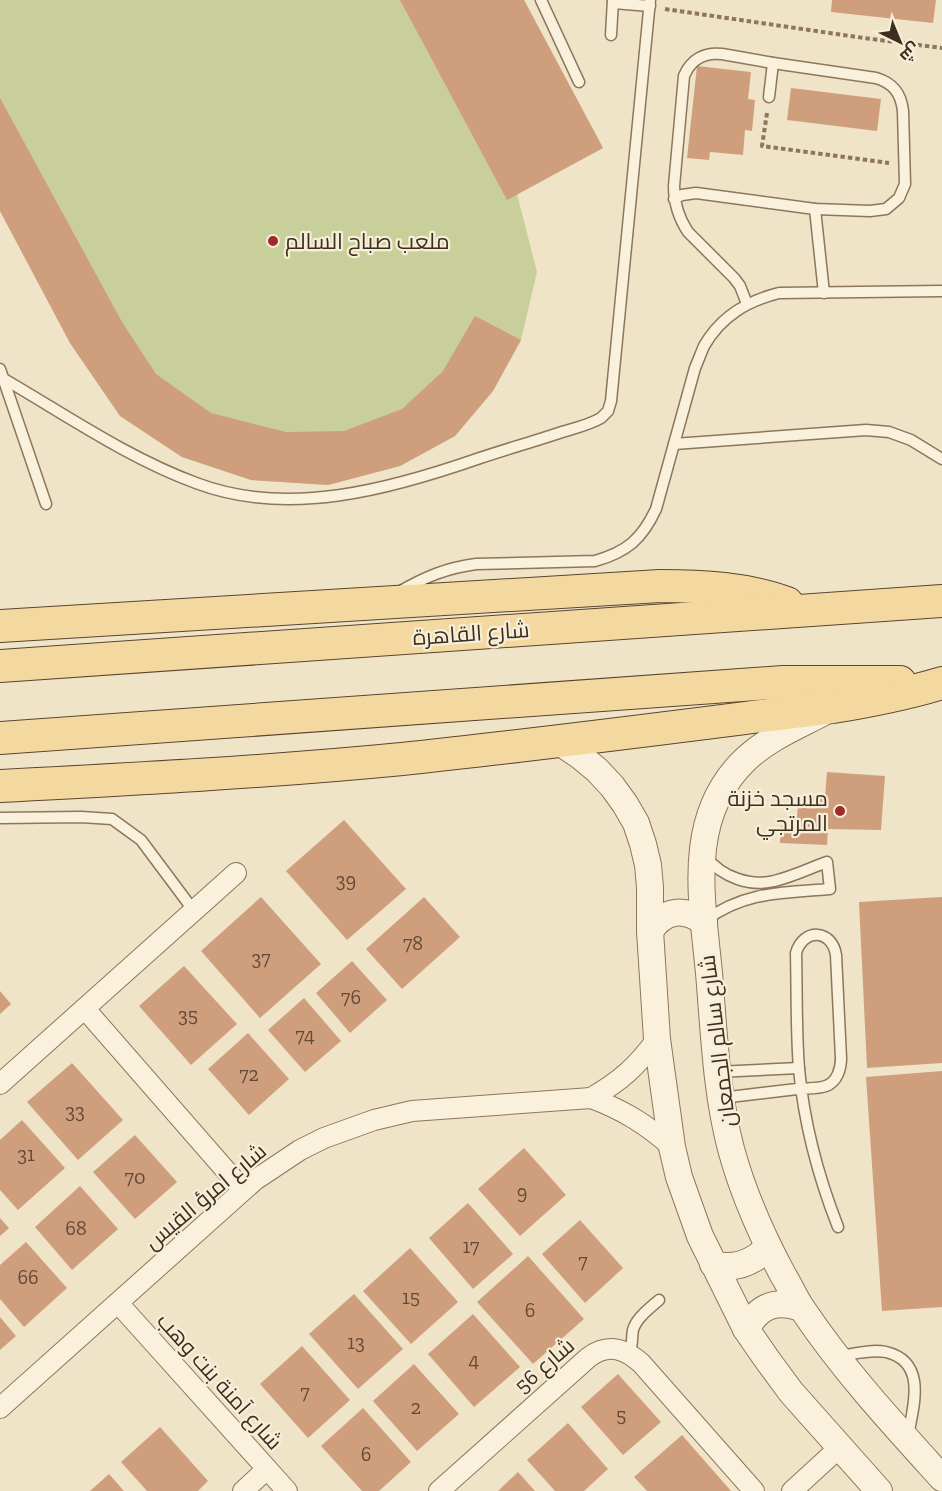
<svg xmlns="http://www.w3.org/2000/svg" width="942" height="1491" font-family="'Zilla Slab',Cairo,serif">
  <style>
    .green { fill: #c9cf9b }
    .building { fill: #cf9f7d }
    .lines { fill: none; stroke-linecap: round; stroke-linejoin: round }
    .service-casing { stroke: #8d765c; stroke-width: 13 }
    .minor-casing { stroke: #8d765c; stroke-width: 22 }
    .tertiary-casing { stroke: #8d765c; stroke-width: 28 }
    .primary-casing { stroke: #5b4430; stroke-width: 34 }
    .path { stroke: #8d765c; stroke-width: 4; stroke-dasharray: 4.5 3; stroke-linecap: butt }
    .service { stroke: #faf1dc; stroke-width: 10 }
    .minor { stroke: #faf1dc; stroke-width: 20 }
    .tertiary { stroke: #faf1dc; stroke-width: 26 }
    .primary { stroke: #f3d9a0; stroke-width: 32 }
    .poi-dot { fill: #9e2a2b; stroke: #f7eed8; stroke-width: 2 }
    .labels { text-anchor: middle; stroke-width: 4.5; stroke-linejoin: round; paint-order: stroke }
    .number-label { font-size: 20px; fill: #624a37 }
    .poi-label { font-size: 22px; fill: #3d2e20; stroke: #f7eed8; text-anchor: start }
    .street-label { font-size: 22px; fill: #3d2e20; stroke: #f7eed8 }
  </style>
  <rect width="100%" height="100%" fill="#f0e4c8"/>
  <polygon class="green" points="0,0 524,0 603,148 517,194 537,272 521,340 493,391 455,436 400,466 328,485 251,480 182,457 120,416 70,343 0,211"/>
  <g class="building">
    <polygon points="400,0 524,0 603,148 507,200"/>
    <polygon points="832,0 936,0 933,23 831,12"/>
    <polygon points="697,66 751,72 748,99 755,100 752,131 745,130 743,155 710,152 709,160 687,158"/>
    <polygon points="791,88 881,99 877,131 787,120"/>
    <polygon points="0,98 122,322 156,374 211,413 286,432 344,431 402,409 443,371 475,316 521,340 493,391 455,436 400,466 328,485 251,480 182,457 120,416 70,343 0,211"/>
    <polygon points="827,772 885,776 881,830 828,829 827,845 780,843 781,826 796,826 799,796 825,797"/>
    <polygon points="344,820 406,889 347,940 286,871"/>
    <polygon points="261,897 321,964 260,1018 201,951"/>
    <polygon points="424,897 460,937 402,989 366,949"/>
    <polygon points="942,897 942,1063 867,1068 859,902"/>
    <polygon points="352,961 387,1000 350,1033 316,993"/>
    <polygon points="184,966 237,1024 191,1065 139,1006"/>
    <polygon points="0,991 11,1004 0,1014"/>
    <polygon points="304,998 341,1041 305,1072 268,1030"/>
    <polygon points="248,1033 289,1079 249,1115 208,1069"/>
    <polygon points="72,1063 123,1120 78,1160 27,1102"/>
    <polygon points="942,1071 942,1307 882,1311 866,1077"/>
    <polygon points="22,1120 65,1168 18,1210 0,1190 0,1140"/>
    <polygon points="135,1135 177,1182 135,1219 93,1172"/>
    <polygon points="524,1148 566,1195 520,1236 478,1189"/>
    <polygon points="80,1186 118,1229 72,1270 35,1227"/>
    <polygon points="468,1203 513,1254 473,1289 429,1238"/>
    <polygon points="0,1218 9,1228 0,1236"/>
    <polygon points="580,1220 623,1268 585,1303 542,1254"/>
    <polygon points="26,1242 67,1288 24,1327 0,1299 0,1265"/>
    <polygon points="410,1248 458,1302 411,1344 363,1291"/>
    <polygon points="528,1256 584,1319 533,1364 477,1302"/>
    <polygon points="354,1294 403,1349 358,1389 309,1334"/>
    <polygon points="473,1314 520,1367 474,1407 428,1354"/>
    <polygon points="0,1317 16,1336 0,1350"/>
    <polygon points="302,1346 350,1400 308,1438 260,1384"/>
    <polygon points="414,1364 459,1414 417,1451 373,1401"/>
    <polygon points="618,1374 661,1422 623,1455 581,1407"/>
    <polygon points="363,1408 411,1462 379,1491 362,1491 321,1446"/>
    <polygon points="568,1423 608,1469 584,1491 555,1491 527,1460"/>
    <polygon points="160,1427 208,1481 198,1491 147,1491 121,1462"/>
    <polygon points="682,1435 731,1491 647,1491 634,1477"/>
    <polygon points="518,1472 535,1491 498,1491"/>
    <polygon points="109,1474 124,1491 90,1491"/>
  </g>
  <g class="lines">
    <defs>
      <g id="service">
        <polyline points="541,0 579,82"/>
        <polyline points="613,3 650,6"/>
        <polyline points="611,35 613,0"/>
        <polyline points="769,97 773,63"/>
        <path d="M674 199 682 195 696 193 815 209 870 211 886 209 899 198 905 184 903 111C901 93 893 83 876 78L773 63 722 54C705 52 691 59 684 76L674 186C674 203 678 217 688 232L734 278 740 286 747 304"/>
        <polyline points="815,209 824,293"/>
        <polyline points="0,369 46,504"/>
        <path d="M4 379C66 415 128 458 196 483 288 518 391 489 480 458 507 449 535 441 562 432 575 428 589 425 601 418L608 411 611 401 650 0"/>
        <polyline points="674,444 866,430 889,432 911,440 942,459"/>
        <path d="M399 592C425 577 446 568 476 564L595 561C627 552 642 539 656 509L695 368C698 361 701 353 704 346 721 316 747 301 779 293L942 291"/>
        <polyline points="0,818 81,817 112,819 141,840 194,911"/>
        <path d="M706 920C745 891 784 893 830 889L827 862C810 868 792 877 774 881 750 887 722 877 706 857"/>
        <polyline points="717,1072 799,1068"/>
        <path d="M721 1098C747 1095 772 1092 797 1089 806 1088 818 1089 826 1086 837 1082 841 1069 841 1058L836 955C832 929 803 928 796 953 797 992 796 1031 799 1069 804 1123 818 1176 838 1227"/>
        <path d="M628 1353C634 1345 631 1339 633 1330 636 1318 650 1308 659 1300"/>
        <path d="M839 1356C854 1354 871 1349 886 1352 928 1362 913 1407 908 1436"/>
      </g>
      <g id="minor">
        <polyline points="85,1009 243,1190"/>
        <polyline points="0,1084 236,873"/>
        <path d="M591 1098C621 1081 637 1066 657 1039"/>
        <polyline points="118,1303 287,1491"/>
        <path d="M0 1408 255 1180 300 1150 324 1138 374 1120 412 1111 591 1098C623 1110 646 1124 672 1147"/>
        <polyline points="243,1491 267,1469"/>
        <path d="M439 1491 589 1357C608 1343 624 1348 641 1363L754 1491"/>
        <polyline points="792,1491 840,1447"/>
      </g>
      <g id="tertiary">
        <path d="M824 712C798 726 768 738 746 759 685 816 702 899 709 973 714 1032 716 1092 731 1149 743 1193 761 1234 783 1275 790 1286 795 1299 803 1310 844 1371 893 1424 942 1478"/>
        <polyline points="558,741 580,756 597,770 612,786 625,804 636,823 643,844 648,865 650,887 650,931 657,1039 672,1147 679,1177 700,1236 746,1329 766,1358 791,1392 879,1491"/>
        <path d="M650 931C664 910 683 907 704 922"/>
        <path d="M713 1264C735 1270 753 1263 768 1247"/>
        <path d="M746 1329C759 1306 776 1299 801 1308"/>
      </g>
      <g id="primary">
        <path d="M0 626 660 586C703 586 746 588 787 603"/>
        <polyline points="0,666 942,601"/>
        <polyline points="0,738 783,682 900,682"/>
        <path d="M0 786C134 779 268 772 402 759 546 744 689 725 833 707 870 701 906 694 942 683"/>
      </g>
    </defs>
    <use href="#service" class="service-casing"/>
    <use href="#minor" class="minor-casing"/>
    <use href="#tertiary" class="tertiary-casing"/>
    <use href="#primary" class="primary-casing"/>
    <g class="path">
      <polyline points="665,9 864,38 942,48"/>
      <polyline points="767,113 762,146 889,163"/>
    </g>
    <use href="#service" class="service"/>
    <use href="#minor" class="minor"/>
    <use href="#tertiary" class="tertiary"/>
    <use href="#primary" class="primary"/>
  </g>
  <g class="poi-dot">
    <circle cx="273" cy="241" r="6"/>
    <circle cx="840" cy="811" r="6"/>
  </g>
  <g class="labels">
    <g class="number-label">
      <text x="346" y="887">39</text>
      <text x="413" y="950">78</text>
      <text x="261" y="965">37</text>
      <text x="351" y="1004">76</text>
      <text x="188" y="1022">35</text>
      <text x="305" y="1042">74</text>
      <text x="249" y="1081">72</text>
      <text x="75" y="1118">33</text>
      <text x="26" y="1161">31</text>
      <text x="135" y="1184">70</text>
      <text x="522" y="1199">9</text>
      <text x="76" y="1235">68</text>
      <text x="471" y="1253">17</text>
      <text x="583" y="1268">7</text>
      <text x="28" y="1284">66</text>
      <text x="411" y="1304">15</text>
      <text x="530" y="1317">6</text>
      <text x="356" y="1349">13</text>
      <text x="474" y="1367">4</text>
      <text x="305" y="1399">7</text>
      <text x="416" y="1414">2</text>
      <text x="621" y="1422">5</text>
      <text x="366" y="1461">6</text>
    </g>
    <g class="poi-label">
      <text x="285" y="249">ملعب صباح السالم</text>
      <text x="828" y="806" text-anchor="end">مسجد خزنة<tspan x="828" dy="25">المرتجي</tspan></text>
    </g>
    <g class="street-label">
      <text transform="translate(471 633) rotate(-4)" y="8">شارع القاهرة</text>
      <text transform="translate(717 1041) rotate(-97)" y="8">شارع سالم الجمعان</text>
      <text transform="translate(205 1196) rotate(-40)" y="8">شارع امرؤ القيس</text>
      <text transform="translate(544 1365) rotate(-41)" y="8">شارع 56</text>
      <text transform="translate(220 1381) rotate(48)" y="8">شارع آمنة بنت وهب</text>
    </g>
  </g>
  <g transform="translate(900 42) rotate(137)" stroke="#f7eed8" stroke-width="4.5" paint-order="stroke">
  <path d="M0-4.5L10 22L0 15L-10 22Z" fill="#3d2e20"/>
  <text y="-9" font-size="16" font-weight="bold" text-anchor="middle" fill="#3d2e20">ش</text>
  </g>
</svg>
